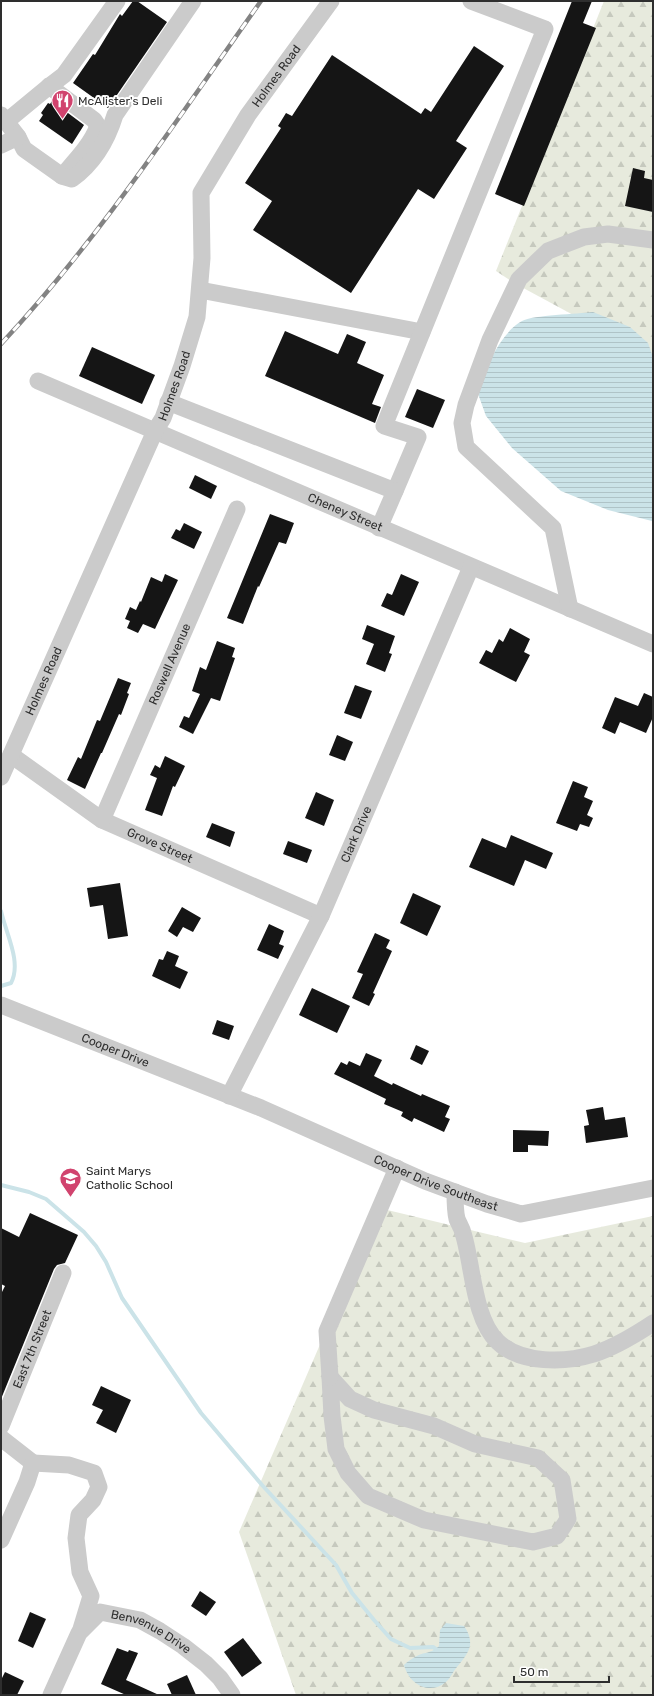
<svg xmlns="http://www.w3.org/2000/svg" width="654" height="1696" font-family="Rubik,sans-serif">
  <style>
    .forest { fill: url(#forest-firs) }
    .water { fill: url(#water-rules) }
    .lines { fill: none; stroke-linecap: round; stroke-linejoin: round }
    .stream { stroke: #cbe3e8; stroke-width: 4 }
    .building { fill: #151515 }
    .minor { stroke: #cbcbcb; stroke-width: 17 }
    .rail-casing { stroke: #838383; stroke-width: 4.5 }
    .rail { stroke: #fff; stroke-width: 3; stroke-dasharray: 9; stroke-linecap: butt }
    .labels { text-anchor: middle; stroke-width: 4; stroke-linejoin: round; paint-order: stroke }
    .street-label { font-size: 12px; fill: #2e2e2e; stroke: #fff }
    .poi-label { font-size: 12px; fill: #2e2e2e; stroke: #fff; text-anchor: start }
  </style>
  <defs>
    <pattern id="forest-firs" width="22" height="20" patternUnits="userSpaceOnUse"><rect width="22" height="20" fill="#e7eadd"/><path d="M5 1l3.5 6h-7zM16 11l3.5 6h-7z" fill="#c6c9be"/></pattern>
    <pattern id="water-rules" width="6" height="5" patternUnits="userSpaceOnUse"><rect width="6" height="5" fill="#cbe3e8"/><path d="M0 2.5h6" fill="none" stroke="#afc3c7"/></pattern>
  </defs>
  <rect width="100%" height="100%" fill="#fff"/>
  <g class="forest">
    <polygon points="604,1 653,1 653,358 514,283 496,271"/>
    <polygon points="379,1208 525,1243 653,1216 653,1695 296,1695 239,1532"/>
  </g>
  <g class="water">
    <path d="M593 312 630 327 648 343 653 357 652 521 608 510 561 491 512 448 486 416 477 391C486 368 500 333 522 321 533 315 578 314 593 312Z"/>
    <path d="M446 1623 464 1626C468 1632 471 1638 470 1646 468 1654 462 1661 457 1667 453 1671 451 1678 446 1682 429 1696 409 1684 404 1665 407 1662 411 1659 415 1657 425 1651 429 1655 439 1646L440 1630Z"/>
  </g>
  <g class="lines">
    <g class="stream">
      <path d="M1 911C6 934 22 962 11 983L1 986"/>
      <polyline points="1,1185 29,1192 46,1199 84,1232 96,1246 106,1262 122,1298 201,1413 262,1485 336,1565 352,1593 374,1620 391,1639 410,1648 433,1647 436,1649"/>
    </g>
  </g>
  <g class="building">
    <polygon points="133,1 137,1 167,22 108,108 73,83 93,54 95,55 120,14 122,16"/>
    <polygon points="572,1 592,1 583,23 596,28 524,206 495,194"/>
    <polygon points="474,46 504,66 456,141 467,148 434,199 418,189 351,293 253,230 272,201 245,183 281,128 278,126 286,113 292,116 332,55 421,114 425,108 431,112"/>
    <polygon points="52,101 84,125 72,144 39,121 43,115 41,113 48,103 50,104"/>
    <polygon points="633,168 645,171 644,178 653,180 653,212 625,206"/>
    <polygon points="285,331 338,354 347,334 366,342 357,363 384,375 372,404 381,407 375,423 265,376"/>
    <polygon points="92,347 155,375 142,404 79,376"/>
    <polygon points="417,389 445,400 433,428 405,417"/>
    <polygon points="195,475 217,486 211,499 189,488"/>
    <polygon points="270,514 294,523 286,544 279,542 259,587 258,586 243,624 227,618"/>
    <polygon points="184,523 202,532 194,549 171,538 176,529 180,531"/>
    <polygon points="165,574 178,580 155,629 143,624 138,633 127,628 130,621 125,619 130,607 136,610 140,601 141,602 151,577 162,582"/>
    <polygon points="401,574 419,582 404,616 381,606 387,593 392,595"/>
    <polygon points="367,625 395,636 389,653 392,654 385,672 366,664 374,644 362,639"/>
    <polygon points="510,628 530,639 524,652 530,655 516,682 479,663 486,650 492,653 499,639 503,642"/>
    <polygon points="217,641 235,648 232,657 235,658 220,701 211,698 193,734 179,727 184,716 189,718 200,694 192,691 200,667 206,670"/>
    <polygon points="118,678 131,683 127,693 129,694 121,715 119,714 102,753 101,753 85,789 67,780 78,757 81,759 97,720 100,721"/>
    <polygon points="355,685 372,691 361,719 344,713"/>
    <polygon points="644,693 653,697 653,717 646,733 620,722 615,734 602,728 615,697 638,706"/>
    <polygon points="337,735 353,742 345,761 329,755"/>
    <polygon points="165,756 185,766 175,787 173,786 162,816 145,810 157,778 150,775 155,765 160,768"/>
    <polygon points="573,781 588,787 584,797 593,801 587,815 593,818 589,827 580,824 577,831 556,823"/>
    <polygon points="316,792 334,800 324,826 305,818"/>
    <polygon points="212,823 235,832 230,847 206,837"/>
    <polygon points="511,835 553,853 546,869 525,860 514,886 469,867 482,838 506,848"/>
    <polygon points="288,841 312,850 307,863 283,854"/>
    <polygon points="120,883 128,936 108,939 103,905 90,907 87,888"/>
    <polygon points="413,893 441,906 427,936 400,923"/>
    <polygon points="182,907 201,918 193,932 183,927 177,937 168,931"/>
    <polygon points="269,924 284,931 279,944 284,946 278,959 257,950"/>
    <polygon points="375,933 390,940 386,948 392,951 373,993 375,994 369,1006 352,998 363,974 357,972"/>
    <polygon points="167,951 179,956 175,966 188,972 180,989 152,976 159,959 163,960"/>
    <polygon points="312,988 350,1006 337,1033 299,1015"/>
    <polygon points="217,1020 234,1026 229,1040 212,1034"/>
    <polygon points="416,1045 429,1051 422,1065 410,1059"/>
    <polygon points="366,1053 382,1060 374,1076 392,1085 393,1083 421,1096 422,1094 450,1106 445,1117 450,1119 444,1132 414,1118 412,1122 401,1116 403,1112 384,1104 386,1099 334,1074 341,1062 347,1065 349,1061 360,1066"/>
    <polygon points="603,1107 605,1120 625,1117 628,1137 586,1143 584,1126 589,1125 586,1110"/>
    <polygon points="513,1130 549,1131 548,1146 528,1145 528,1152 513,1152"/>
    <polygon points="30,1213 78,1235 65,1263 57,1265 54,1269 1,1399 1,1294 5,1286 1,1284 1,1228 19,1237"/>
    <polygon points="101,1386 131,1400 116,1433 96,1423 103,1410 92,1405"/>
    <polygon points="200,1591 216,1602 206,1616 191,1606"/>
    <polygon points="30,1612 46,1619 33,1648 18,1641"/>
    <polygon points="243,1638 262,1663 242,1677 224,1652"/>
    <polygon points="117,1648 128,1652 129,1650 138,1653 126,1680 159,1695 126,1695 101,1684"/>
    <polygon points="5,1672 24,1681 17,1695 1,1695 1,1680"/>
    <polygon points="187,1675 196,1695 172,1695 167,1684"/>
  </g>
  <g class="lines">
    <g class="minor">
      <path d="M49 86 94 120 98 126C91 145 75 161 62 176"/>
      <path d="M1 115 18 137 24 149 62 176 72 179C94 163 107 141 115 115L193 1"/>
      <polyline points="7,121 47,88 64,75 117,1"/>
      <polyline points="1,145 18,137"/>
      <polyline points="200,290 422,332"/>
      <path id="s1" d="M38 381 653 644"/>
      <polyline points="168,402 395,491 418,437 384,426 545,29 471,1"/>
      <polyline points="379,528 395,491"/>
      <polyline points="570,609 553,528 466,447 462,423 466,405 490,340 519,279 548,251 584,237 608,234 653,240"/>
      <path id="s2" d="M11 755 102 820 321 916"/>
      <path id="s3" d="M1 777 155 431 163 418 182 366 197 317 202 258 201 193 248 115 331 1"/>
      <path id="s4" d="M102 820 237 509"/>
      <path id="s5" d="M1 1005 261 1108 425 1181 487 1204 521 1214 653 1188"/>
      <path id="s6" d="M229 1096 321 916 471 567"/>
      <path d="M455 1192C455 1201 455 1211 457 1219 459 1224 462 1228 463 1233 473 1264 473 1319 498 1342 521 1364 565 1363 594 1354 615 1347 635 1335 653 1323"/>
      <polygon points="330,1377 350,1399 374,1410 434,1426 475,1444 538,1458 562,1480 568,1519 557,1536 533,1542 424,1520 368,1496 348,1473 336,1449 332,1416"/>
      <polyline points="330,1377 327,1331 397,1168"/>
      <path id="s7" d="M1 1426 63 1273"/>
      <polyline points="1,1438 33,1463 27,1482 1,1540"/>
      <polyline points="33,1463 69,1465 94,1473 99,1487 93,1500 79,1515 76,1538 80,1572 91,1596 81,1629"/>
      <path id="s8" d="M51 1695 79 1633 100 1612 140 1620 160 1631 183 1646 206 1664 220 1678 232 1695"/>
    </g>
    <defs>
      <path id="rail" d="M1 344C99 239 178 118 261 1"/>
    </defs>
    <use href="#rail" class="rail-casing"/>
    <use href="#rail" class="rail"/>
  </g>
  <defs>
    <symbol id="restaurant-pin" viewBox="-11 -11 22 30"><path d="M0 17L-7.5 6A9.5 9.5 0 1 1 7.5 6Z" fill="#d1436e" stroke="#fff"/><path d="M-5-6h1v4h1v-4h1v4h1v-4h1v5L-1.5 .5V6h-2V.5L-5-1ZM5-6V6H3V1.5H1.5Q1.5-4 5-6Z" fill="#fff"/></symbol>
    <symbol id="school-pin" viewBox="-11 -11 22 30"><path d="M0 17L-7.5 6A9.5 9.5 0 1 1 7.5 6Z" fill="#d1436e" stroke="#fff"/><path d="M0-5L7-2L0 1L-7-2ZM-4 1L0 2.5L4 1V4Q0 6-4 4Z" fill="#fff"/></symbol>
  </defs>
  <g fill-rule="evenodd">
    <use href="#restaurant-pin" x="50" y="88" width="25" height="34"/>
    <use href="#school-pin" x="58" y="1166" width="25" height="34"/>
  </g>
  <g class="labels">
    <g class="street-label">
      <text dy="4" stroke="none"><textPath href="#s3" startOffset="764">Holmes Road</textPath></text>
      <text dy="4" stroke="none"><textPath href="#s3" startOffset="428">Holmes Road</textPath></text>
      <text dy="4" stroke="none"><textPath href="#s1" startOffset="334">Cheney Street</textPath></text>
      <text dy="4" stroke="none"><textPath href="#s4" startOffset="170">Roswell Avenue</textPath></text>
      <text dy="4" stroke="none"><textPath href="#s3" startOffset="105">Holmes Road</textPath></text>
      <text dy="4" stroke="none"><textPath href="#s6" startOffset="291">Clark Drive</textPath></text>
      <text dy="4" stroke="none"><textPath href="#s2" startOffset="175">Grove Street</textPath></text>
      <text dy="4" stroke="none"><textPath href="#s5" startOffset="123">Cooper Drive</textPath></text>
      <text dy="4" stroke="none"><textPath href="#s5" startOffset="470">Cooper Drive Southeast</textPath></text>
      <text dy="4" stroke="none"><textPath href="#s7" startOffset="83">East 7th Street</textPath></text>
      <text dy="4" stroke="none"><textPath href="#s8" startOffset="153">Benvenue Drive</textPath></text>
    </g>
    <g class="poi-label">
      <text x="78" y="105">McAlister's Deli</text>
      <text x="86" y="1175">Saint Marys<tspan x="86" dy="14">Catholic School</tspan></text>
    </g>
  </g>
  <rect width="654" height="1696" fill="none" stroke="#2e2e2e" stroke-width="4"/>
  <path d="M514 1676v6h95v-6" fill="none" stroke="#2e2e2e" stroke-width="2"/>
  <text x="520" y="1676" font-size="12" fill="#2e2e2e" stroke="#ffffff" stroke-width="3" paint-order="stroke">50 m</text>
</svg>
